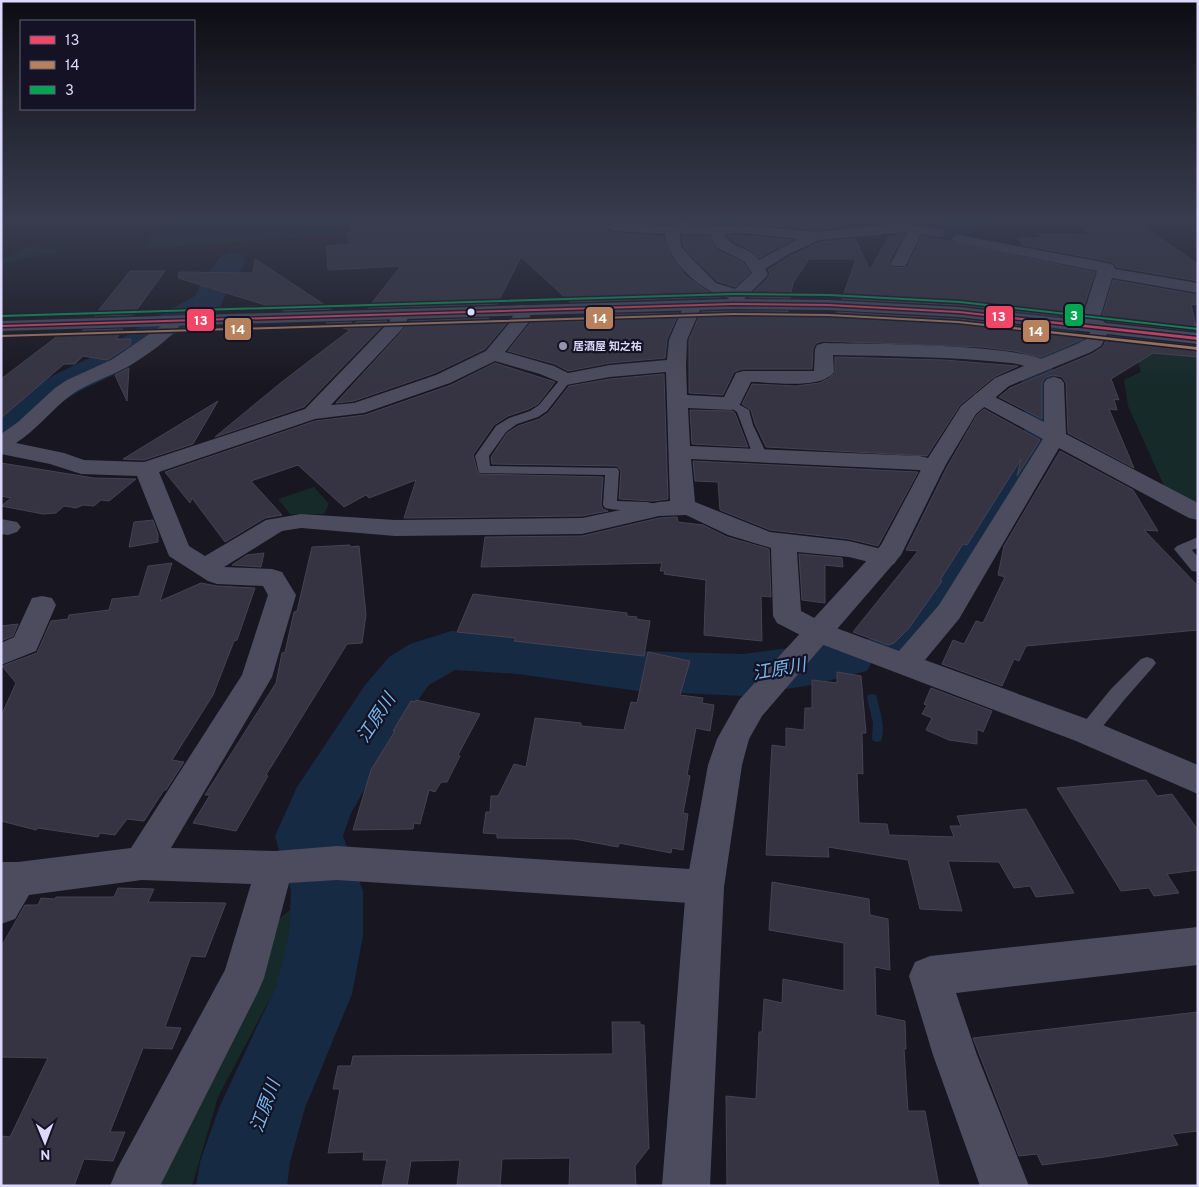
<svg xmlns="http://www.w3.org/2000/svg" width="1199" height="1187" font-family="Overpass,'Noto Sans JP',sans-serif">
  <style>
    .green { fill: #162a2a }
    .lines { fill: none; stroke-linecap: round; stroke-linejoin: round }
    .stream { fill: #172a44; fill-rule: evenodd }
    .river { fill: #172a44; fill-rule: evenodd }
    .building { fill: #363442; stroke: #454252 }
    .service { fill: #4d4c5f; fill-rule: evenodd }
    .minor { fill: #4d4c5f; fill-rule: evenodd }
    .tertiary { fill: #4d4c5f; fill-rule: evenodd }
    .bus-1-casing { stroke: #141224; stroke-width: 3 }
    .bus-2-casing { stroke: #141224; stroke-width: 3 }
    .bus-3-casing { stroke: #141224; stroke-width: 3 }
    .bus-1 { fill: #f34667; fill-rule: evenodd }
    .bus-2 { fill: #b6815c; fill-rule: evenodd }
    .bus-3 { fill: #00a651; fill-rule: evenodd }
    .bus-dot { fill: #dcd9fa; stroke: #141224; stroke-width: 2 }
    .poi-dot { fill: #9795ae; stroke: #141224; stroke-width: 2 }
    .labels { text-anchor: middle; stroke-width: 4.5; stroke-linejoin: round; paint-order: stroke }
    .far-poi-label { font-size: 11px; font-weight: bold; fill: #dcd9fa; stroke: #141224; text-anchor: start }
    .near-water-label { font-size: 18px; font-style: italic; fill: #75b9ed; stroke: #141224 }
    .line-badge { stroke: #141224; stroke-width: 2 }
    .badge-label { font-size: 14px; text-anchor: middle; font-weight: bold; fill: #fff }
  </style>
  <rect width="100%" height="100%" fill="#181620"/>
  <g class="green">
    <polygon points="166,220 342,220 344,234 143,249 151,236"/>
    <polygon points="31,246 57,250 56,255 40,255 1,264 1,259"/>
    <polygon points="1155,351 1198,353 1198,508 1166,490 1128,406 1124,380 1141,372 1137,359"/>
    <polygon points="314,487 329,504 324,514 290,514 278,499"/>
    <polygon points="290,910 291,943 275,989 218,1097 192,1186 157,1186 274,923"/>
  </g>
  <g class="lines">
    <g class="stream">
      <path d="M901 642 904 643 906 645 899 652H893L891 650C894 646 897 643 901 642Z"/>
      <path d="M872 694 876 695 877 698C880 712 886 727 881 741L877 742 873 741 872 738 873 723 867 698 868 695Z"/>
    </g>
    <g class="river">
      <path d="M953 220H1000L996 226C970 232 955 234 942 262L944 265C984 280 1060 305 1084 340L1074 354 1048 366 1052 367 1057 375 1066 424 1062 436 986 567 939 638 920 659 890 667 872 662 867 671 811 685 743 696 638 691 518 674 455 670 429 685 407 715 351 813 343 836 363 891V936L352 994 305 1108 290 1162 287 1186H196L200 1162 219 1108 276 986 289 936 291 891 275 836 297 787 365 685 389 657 410 644 451 631 518 634 638 651 743 654 811 645 847 637 866 643 871 634 882 631 901 612 943 556 1022 436 1026 424 1021 375 1026 367 1030 366H1026L1021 356 1027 349 1047 341 1026 325 993 307 924 277 912 263C922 245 935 229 953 220Z"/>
      <polygon points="232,252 242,255 246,261 231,283 219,309 166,339 126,369 78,392 59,404 15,444 1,447 1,414 33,388 52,376 100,353 142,325 195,296 201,283 222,255"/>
    </g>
  </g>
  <g class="building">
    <polygon points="375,220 677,220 675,224 615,221 608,223 606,228 610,232 615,233 663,236 671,256 686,276 707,291 721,297 570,302 521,257 497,304 368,308 401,266 328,270 326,246 350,244 347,233 352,233 350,222"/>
    <polygon points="695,220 846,220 849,227 816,230 743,223 693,224"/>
    <polygon points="1072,220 1134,220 1198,264 1198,281 1116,267 1114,263 1107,261 1023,245 1017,238 1042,238 1038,234 1092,235"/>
    <polygon points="904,234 889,262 893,268 907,267 922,236 1095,272 1080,318 959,305 842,299 856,259 809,259 793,283 790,298 748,297 768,278 770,273 768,270 790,256 820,242 855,239 870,270 889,236"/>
    <polygon points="743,235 792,240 759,258 752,251 733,241 727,236"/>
    <polygon points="682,236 709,236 716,250 743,262 750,273 735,287 717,281 688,253 683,245"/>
    <polygon points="255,259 331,309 285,311 178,278 179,272 253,273"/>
    <polygon points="130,271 165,271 133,315 94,316"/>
    <polygon points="1113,280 1198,295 1198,304 1191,305 1196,326 1194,325 1196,331 1106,321 1102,317"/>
    <polygon points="733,311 788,311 788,314 837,315 837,312 959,319 1087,334 1085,338 1076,342 1041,357 1014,351 982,347 823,341 816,343 813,348 812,369 742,369 734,372 723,395 689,393 689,340 701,312"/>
    <polygon points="679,313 667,339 665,358 610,363 568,371 555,364 508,351 531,322 590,321 584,315"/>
    <polygon points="489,318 487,323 507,323 485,349 435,373 354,401 336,403 404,329 409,321"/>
    <polygon points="387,321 304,407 215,437 283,381 350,330 326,323 351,322 354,325 356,322"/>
    <polygon points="123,329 116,339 131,339 130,345 107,360 83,356 75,364 64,364 1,418 1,379 59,335 80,334 83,330"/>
    <polygon points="1108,336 1198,346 1198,357 1153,353 1111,379 1119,400 1114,399 1117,410 1109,409 1134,468 1068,433 1066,383 1062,377 1053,375 1046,377 1042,382 1042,419 999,397 1010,388 1092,354 1103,347"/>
    <polygon points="835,357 944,360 1018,366 994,377 960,405 927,456 766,447 755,424 751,410 742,404 752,384 796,386 819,383 828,379 835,373"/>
    <polygon points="495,363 555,382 538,404 529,409 508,416 494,425 473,455 478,474 603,477 601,505 603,509 608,511 582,516 404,518 416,480 369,498 366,495 344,507 298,465 251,481 282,515 265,518 225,542 192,498 190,503 165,472 315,421 365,415 451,385"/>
    <polygon points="129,368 127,401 115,375"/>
    <polygon points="664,374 668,499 653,501 619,499 621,471 617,466 492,464 491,457 507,433 518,426 539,419 548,413 569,386 610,379"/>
    <polygon points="218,401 193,444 144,460 123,459"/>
    <polygon points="984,409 1040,440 1017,476 1021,459 967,545 963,544 940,580 942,581 909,628 894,643 888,645 853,632 918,551 906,550 947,467 977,415"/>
    <polygon points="690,410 733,411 735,413 748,447 692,444"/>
    <polygon points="1060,451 1133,490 1158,531 1144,530 1198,586 1198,630 1026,646 1019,661 1014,659 1002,686 942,664 953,640 964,644 976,621 983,623 1005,577 998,575 1004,546"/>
    <polygon points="693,461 918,472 878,546 849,539 770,530 720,510 718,482 695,481"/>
    <polygon points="1,463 94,478 136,479 109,501 101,500 94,506 83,505 76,508 64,506 56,513 43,514 1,506 11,498 1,496"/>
    <polygon points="677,517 678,522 703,525 727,537 769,549 771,597 761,596 762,641 704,635 706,580 664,574 665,571 660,571 662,563 481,567 485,537 582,536 659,518"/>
    <polygon points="153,520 158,534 158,542 129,547 134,522"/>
    <polygon points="350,545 350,547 359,546 366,615 362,643 347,644 266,775 268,776 236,831 193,823 210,795 205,795 276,683 282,653 285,652 294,612 297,611 312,547"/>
    <polygon points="264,553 261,567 232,565 247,555"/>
    <polygon points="799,554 842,558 843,567 825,565 825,603 802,600"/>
    <polygon points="172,563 160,601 201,583 217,586 255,588 237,640 234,641 213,695 172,760 184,762 166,790 164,790 144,821 127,819 115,835 100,833 98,837 38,828 36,830 1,821 1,716 16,683 2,666 37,653 51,621 68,619 69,615 109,610 112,599 139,596 148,566"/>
    <polygon points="473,594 627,613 627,616 637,617 636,619 650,621 644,656 514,641 516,638 457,632"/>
    <polygon points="18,624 13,636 1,641 1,626"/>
    <polygon points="648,652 690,661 680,695 703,698 702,703 714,705 710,731 696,728 687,775 690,776 683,813 688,814 683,850 672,848 671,853 619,843 618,847 574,839 497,838 497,834 483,833 486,812 490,812 491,796 498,796 514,764 526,767 535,718 581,723 581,726 624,730 631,702 637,703"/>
    <polygon points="837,672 861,676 866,733 862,733 863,774 857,773 859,823 887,824 889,835 954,837 950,826 961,826 957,816 1026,809 1074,893 1036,897 1030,886 1014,888 999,862 948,861 962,911 920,909 908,860 828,847 829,857 766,855 772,745 786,747 786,728 804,730 805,708 812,708 812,680 837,683"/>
    <polygon points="931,688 992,711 983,732 977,729 977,744 949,740 926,730 932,718 922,714 927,705 924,704"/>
    <polygon points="416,700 480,714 458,755 460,756 447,782 441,782 435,792 429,790 420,824 414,823 413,829 353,830 371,770 395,731 393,731 411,701 415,702"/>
    <polygon points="1146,780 1157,796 1172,794 1198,830 1198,870 1167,874 1179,893 1154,896 1149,888 1121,891 1057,788"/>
    <polygon points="772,882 869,899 870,915 888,919 890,970 875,967 876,1015 905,1021 906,1049 904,1049 908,1111 925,1111 939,1186 727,1186 726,1096 756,1099 759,1032 762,1032 764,999 782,1003 783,979 844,991 844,943 769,930"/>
    <polygon points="118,888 154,889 148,902 226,903 205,957 191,956 165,1027 181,1028 172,1049 143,1048 110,1132 125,1132 113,1161 84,1159 74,1186 1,1186 1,1136 10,1137 48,1058 1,1057 1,947 25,905 38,905 41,898 55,899 56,897 114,897"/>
    <polygon points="1198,1012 1198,1131 1172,1134 1178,1145 1104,1157 1042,1165 1037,1154 1019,1156 973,1038"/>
    <polygon points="612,1022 640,1022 640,1025 644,1025 649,1148 635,1166 636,1186 569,1186 570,1158 502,1159 500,1186 457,1186 460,1160 411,1161 407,1186 382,1186 387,1160 363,1160 364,1152 328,1153 340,1089 333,1089 338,1066 351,1066 353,1056 613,1054"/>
  </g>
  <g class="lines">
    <g class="service">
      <path d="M566 375 572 379 547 411 538 417 517 424 506 432 489 456 490 466 617 468 619 471 617 501 647 502 664 506 666 509 664 512C660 513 611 510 605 508L603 505 605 475 479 473 475 456 496 426 509 418 530 411 539 405 562 377Z"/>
      <polygon points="731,400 749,410 753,425 767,455 765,458 755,458 753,455 737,412 725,404"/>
      <polygon points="1198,537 1198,548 1192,550 1198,557 1198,572 1192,571 1174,549 1177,546"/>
      <polygon points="1147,657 1153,659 1156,663 1153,667 1125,699 1094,737 1087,739 1080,737 1077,732 1080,727 1111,689 1141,659"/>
    </g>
    <g class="minor">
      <path d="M679 220H693L690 226 743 225 816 232 901 223 938 229 943 230 945 233 943 236 938 237 921 234 907 263 905 266H893L891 263 907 232 819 240 789 254 765 269 768 274 766 277 745 298 739 308H727L724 304 729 298C701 292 668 262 665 234L615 231 610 230 608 227 610 224 615 223 676 226ZM743 233 798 239 759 260C750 246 732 250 724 234ZM680 234H710L717 248 744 261 752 273 735 289 716 283 687 254 681 246Z"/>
      <path d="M959 235 1107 263 1113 265 1115 269 1198 283V293L1112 278 1100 318 1110 327 1107 331C1096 333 1088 328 1082 319L1097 271 954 242 952 239 954 236Z"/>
      <path d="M693 300 699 301 702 305 687 340 686 365 687 395 724 397 736 373 743 371H814L815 349 817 345 824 343C858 344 1036 343 1051 365L1048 369C1035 372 1024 364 1011 363 952 357 893 356 833 355L834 372C822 390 771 382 751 382L738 408 731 410 688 408 690 446 919 456 942 461 945 466 942 471 934 473 919 470 691 459 695 502 770 532 849 541 894 552 898 558 894 564 885 566 849 557 797 552 801 611 828 625 899 651 939 605 1043 439 975 402 972 398 975 394 982 392 989 394 1044 422V383L1047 379 1054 377 1061 379 1064 383 1066 434 1198 503V520L1189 518 1059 448 959 619 925 660 1098 723 1198 765V794L1076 741 808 639 777 623 773 616 771 548 728 535 686 515 659 516 582 534 395 536 301 528 282 531 224 567 272 569 282 572 296 595 272 677 171 848 275 851 337 846 705 870 718 875 724 887 718 899 705 904 337 880 289 883 264 978 258 992 160 1186H110L117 1169 225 970 251 884 142 880 29 895 15 919 1 924V862H18L131 848 242 675 268 595 263 586 217 584 208 581 169 556 137 476 81 474 50 464 1 454V434L18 422 55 388 67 380 113 359 161 326 168 317 174 316 180 317 183 321C170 340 146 356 127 367 109 377 88 383 71 395 52 409 38 429 16 443L64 453 84 460 144 462 305 409 389 322 395 310 401 309 407 310 410 314 403 328 331 405 354 403 436 375 486 351 511 321 516 306 522 305 528 306 531 310 529 322 505 352 554 366 568 373 610 365 667 360 669 340 684 305 687 301ZM495 361 540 374 566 385 610 377 666 372 670 501 659 502 582 518 395 520 301 514 266 520 205 556 189 546 159 472 315 419 364 413 450 383Z"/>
      <polygon points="1,519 17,522 21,527 17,532 8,535 1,534"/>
      <polygon points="42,596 52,598 56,605 36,651 1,665 1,643 14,637 32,598"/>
      <polygon points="1198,927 1198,965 956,993 977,1055 1029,1186 980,1186 933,1055 909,976 915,962 930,956"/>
    </g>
    <polygon class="tertiary" points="733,299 828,300 959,307 1198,333 1198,344 1107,334 1101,346 1091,352 1009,386 976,414 945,466 901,555 762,716 749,739 742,765 724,887 710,1186 662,1186 686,887 708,765 717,739 739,700 881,545 923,466 961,406 995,378 1077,344 1086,339 1090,332 959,317 828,310 733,309 1,331 1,321"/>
    <defs>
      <polygon id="bus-1" points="733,303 828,304 959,311 1198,337 1198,340 959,313 828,306 733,305 1,327 1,325"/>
      <polygon id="bus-2" points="733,313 828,314 958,321 1197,347 1198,350 958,323 828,316 733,315 1,337 1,335"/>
      <polygon id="bus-3" points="733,293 829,294 960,301 1198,328 1198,330 960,303 829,296 733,295 1,317 1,315"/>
    </defs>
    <use href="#bus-1" class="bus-1-casing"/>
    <use href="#bus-2" class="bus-2-casing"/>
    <use href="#bus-3" class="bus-3-casing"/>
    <use href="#bus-1" class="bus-1"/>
    <use href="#bus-2" class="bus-2"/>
    <use href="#bus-3" class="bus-3"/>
  </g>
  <linearGradient id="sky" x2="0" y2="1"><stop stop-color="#0d0c12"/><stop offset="0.57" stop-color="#373c4e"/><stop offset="1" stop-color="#373c4e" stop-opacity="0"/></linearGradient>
  <rect width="1199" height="386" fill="url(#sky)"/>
  <circle class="bus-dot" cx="471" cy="312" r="4.5"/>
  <circle class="poi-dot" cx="563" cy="346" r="5"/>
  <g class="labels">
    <g class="far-poi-label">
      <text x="573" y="350">居酒屋 知之祐</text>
    </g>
    <g class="near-water-label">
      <text transform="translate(779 669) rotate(-10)" y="6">江原川</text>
      <text transform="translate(376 718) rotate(-57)" y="6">江原川</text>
      <text transform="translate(265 1106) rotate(-70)" y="6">江原川</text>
    </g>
  </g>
  <g class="line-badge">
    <rect x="1064" y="303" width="20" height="24" rx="5" fill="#00a651"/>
    <rect x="985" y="305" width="29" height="24" rx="5" fill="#f34667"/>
    <rect x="585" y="306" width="29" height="24" rx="5" fill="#b6815c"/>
    <rect x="186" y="308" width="29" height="24" rx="5" fill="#f34667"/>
    <rect x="224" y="317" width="28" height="24" rx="5" fill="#b6815c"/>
    <rect x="1022" y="319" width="28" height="24" rx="5" fill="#b6815c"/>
  </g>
  <g class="badge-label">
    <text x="1074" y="320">3</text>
    <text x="999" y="321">13</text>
    <text x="600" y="323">14</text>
    <text x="201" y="325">13</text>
    <text x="238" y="334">14</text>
    <text x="1036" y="336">14</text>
  </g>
  <rect width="1199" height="1187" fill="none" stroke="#dcd9fa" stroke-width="5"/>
  <rect x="20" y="20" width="175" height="90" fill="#141224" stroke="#64627a"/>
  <rect x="30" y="36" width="25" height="8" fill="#f34667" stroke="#64627a"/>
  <text x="65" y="45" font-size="15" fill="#dcd9fa">13</text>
  <rect x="30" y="61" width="25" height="8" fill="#b6815c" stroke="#64627a"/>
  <text x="65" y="70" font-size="15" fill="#dcd9fa">14</text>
  <rect x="30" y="86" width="25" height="8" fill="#00a651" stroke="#64627a"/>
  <text x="65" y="95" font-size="15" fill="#dcd9fa">3</text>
  <g transform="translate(45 1142) rotate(179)" stroke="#141224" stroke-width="4" paint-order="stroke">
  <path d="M0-4L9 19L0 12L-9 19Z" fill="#dcd9fa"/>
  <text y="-8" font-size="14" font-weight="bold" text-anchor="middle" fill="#dcd9fa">N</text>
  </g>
</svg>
